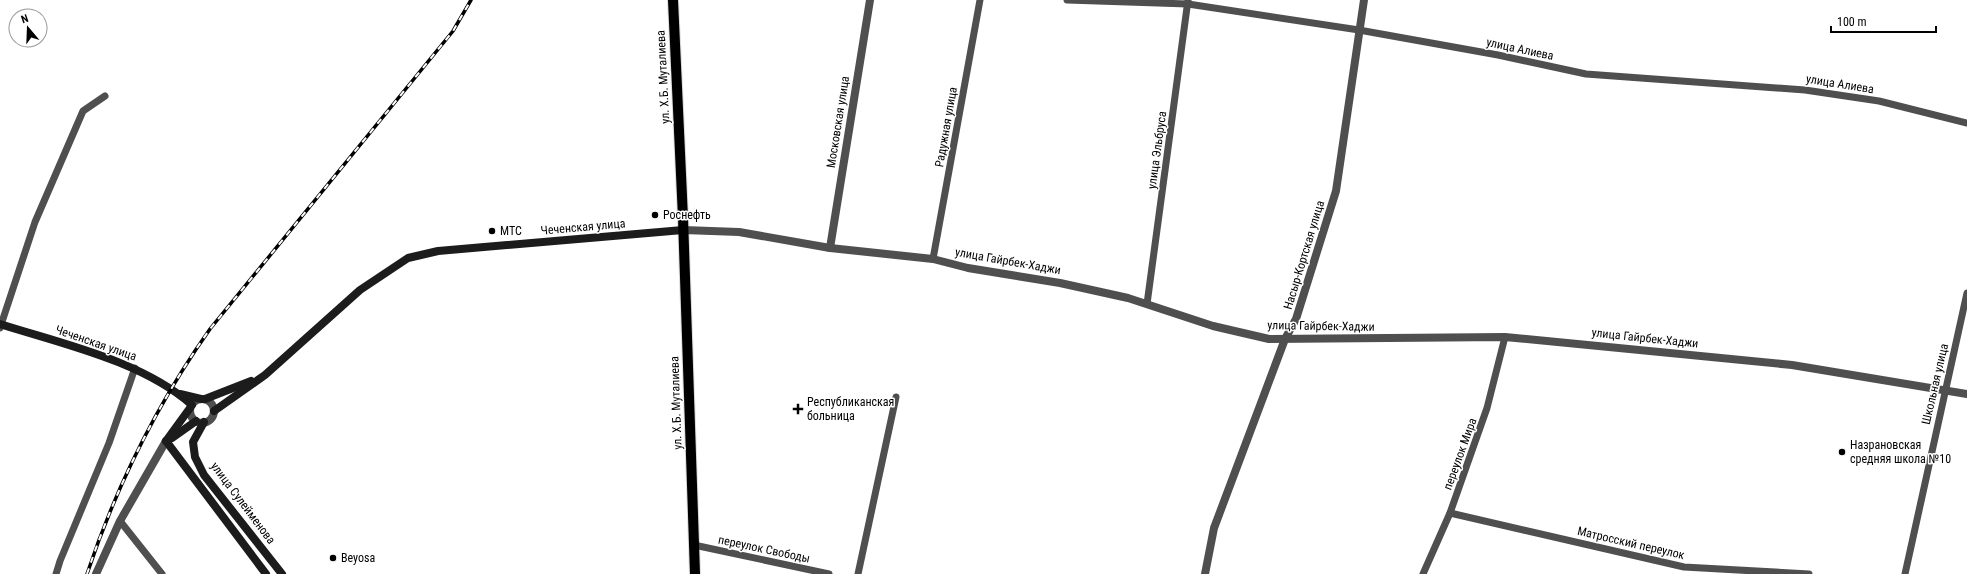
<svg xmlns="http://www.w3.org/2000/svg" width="1967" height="574" font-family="'Roboto Condensed',sans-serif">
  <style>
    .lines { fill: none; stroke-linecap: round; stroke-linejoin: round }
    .primary-casing { stroke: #dbdbdb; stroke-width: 12 }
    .minor { stroke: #4f4f4f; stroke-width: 7 }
    .tertiary { stroke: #4f4f4f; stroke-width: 8 }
    .secondary { stroke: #1c1c1c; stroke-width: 8 }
    .primary { stroke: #000; stroke-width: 10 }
    .rail-casing { stroke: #000; stroke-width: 3.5 }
    .rail { stroke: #fff; stroke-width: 2; stroke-dasharray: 6; stroke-linecap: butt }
    .poi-dot { fill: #000; stroke: #fff; stroke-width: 1.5 }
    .labels { text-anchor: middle; stroke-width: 3; stroke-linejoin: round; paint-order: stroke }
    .street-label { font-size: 12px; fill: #000; stroke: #fff }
    .poi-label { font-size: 12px; fill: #000; stroke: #fff; text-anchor: start }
  </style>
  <rect width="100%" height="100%" fill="#fff"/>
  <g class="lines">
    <defs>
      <polyline id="primary" points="673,0 683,218 695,574"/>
    </defs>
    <use href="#primary" class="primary-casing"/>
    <g class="minor">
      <polyline points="1067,0 1188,4 1359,30 1498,55 1586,74 1805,90 1879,101 1967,123"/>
      <polyline points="933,259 980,0"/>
      <polyline points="1147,304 1188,0"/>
      <polyline points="0,328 35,222 83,111 105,96"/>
      <polyline points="1450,513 1684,567 1809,574"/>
      <polyline points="120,521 162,574"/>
      <polyline points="694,545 829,574"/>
      <polyline points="56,574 60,561 109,443 135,368"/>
      <polyline points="858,574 896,397"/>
      <polyline points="1423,574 1450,513 1487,408 1505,337"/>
      <polyline points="1905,574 1967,293"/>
    </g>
    <g class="tertiary">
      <polyline points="683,230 739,232 830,248 933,259 968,268 1060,283 1128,298 1213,326 1269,339 1505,337 1792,365 1967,394"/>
      <polyline points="830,248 870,0"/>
      <circle cx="202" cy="411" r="12"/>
      <polyline points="96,574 120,521 166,441"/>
      <polyline points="1205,574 1214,528 1285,339 1296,319 1336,191 1364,0"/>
    </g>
    <g class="secondary">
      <path d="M0 324C63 344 142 361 192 405"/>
      <polyline points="180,394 201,399"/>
      <polyline points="205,399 251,381"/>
      <polyline points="214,411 265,375 360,290 408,258 438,251 683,230"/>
      <polyline points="204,422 193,442 195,457 204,475 282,574"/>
      <polyline points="172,438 196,421"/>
      <polyline points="166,441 266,574"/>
      <polyline points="166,441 190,408"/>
    </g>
    <use href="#primary" class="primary"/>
    <defs>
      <path id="rail" d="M87 574C116 487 157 404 210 329L453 31 471 0"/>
    </defs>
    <use href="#rail" class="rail-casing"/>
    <use href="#rail" class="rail"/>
  </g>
  <g class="poi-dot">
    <circle cx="655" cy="215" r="4"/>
    <circle cx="492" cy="231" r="4"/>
    <path d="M796 403h4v4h4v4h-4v4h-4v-4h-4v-4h4z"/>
    <circle cx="1842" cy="452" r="4"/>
    <circle cx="333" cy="558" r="4"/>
  </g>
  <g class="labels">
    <g class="street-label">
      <text transform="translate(1520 49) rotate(12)" y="4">улица Алиева</text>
      <text transform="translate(663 77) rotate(-93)" y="4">ул. Х.Б. Муталиева</text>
      <text transform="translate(1840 84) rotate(9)" y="4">улица Алиева</text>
      <text transform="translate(838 122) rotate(-81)" y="4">Московская улица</text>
      <text transform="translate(946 127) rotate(-80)" y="4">Радужная улица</text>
      <text transform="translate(1157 150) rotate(-82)" y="4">улица Эльбруса</text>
      <text transform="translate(583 227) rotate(-5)" y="4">Чеченская улица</text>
      <text transform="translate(1304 255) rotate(-73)" y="4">Насыр-Кортская улица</text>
      <text transform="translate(1008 261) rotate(10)" y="4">улица Гайрбек-Хаджи</text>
      <text transform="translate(1321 326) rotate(1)" y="4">улица Гайрбек-Хаджи</text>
      <text transform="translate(1645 338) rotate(6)" y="4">улица Гайрбек-Хаджи</text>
      <text transform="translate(96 343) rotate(19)" y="4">Чеченская улица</text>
      <text transform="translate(1935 384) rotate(-77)" y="4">Школьная улица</text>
      <text transform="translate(676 403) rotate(-92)" y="4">ул. Х.Б. Муталиева</text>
      <text transform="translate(1460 454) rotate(-70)" y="4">переулок Мира</text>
      <text transform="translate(243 503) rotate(53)" y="4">улица Сулейменова</text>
      <text transform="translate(1631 543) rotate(13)" y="4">Матросский переулок</text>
      <text transform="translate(764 549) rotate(12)" y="4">переулок Свободы</text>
    </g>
    <g class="poi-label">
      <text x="663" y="219">Роснефть</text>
      <text x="500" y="235">МТС</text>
      <text x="807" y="406">Республиканская<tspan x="807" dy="14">больница</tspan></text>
      <text x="1850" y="449">Назрановская<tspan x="1850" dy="14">средняя школа №10</tspan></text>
      <text x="341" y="562">Beyosa</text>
    </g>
  </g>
  <g transform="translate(28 28) rotate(341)"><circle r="19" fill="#ffffff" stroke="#999999"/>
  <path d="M0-3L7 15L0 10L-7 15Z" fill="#000000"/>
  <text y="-6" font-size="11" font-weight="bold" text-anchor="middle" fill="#000000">N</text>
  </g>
  <path d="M1831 26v6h105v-6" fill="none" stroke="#000000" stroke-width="2"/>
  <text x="1837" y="26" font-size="12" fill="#000000" stroke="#ffffff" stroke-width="3" paint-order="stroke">100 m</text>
</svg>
